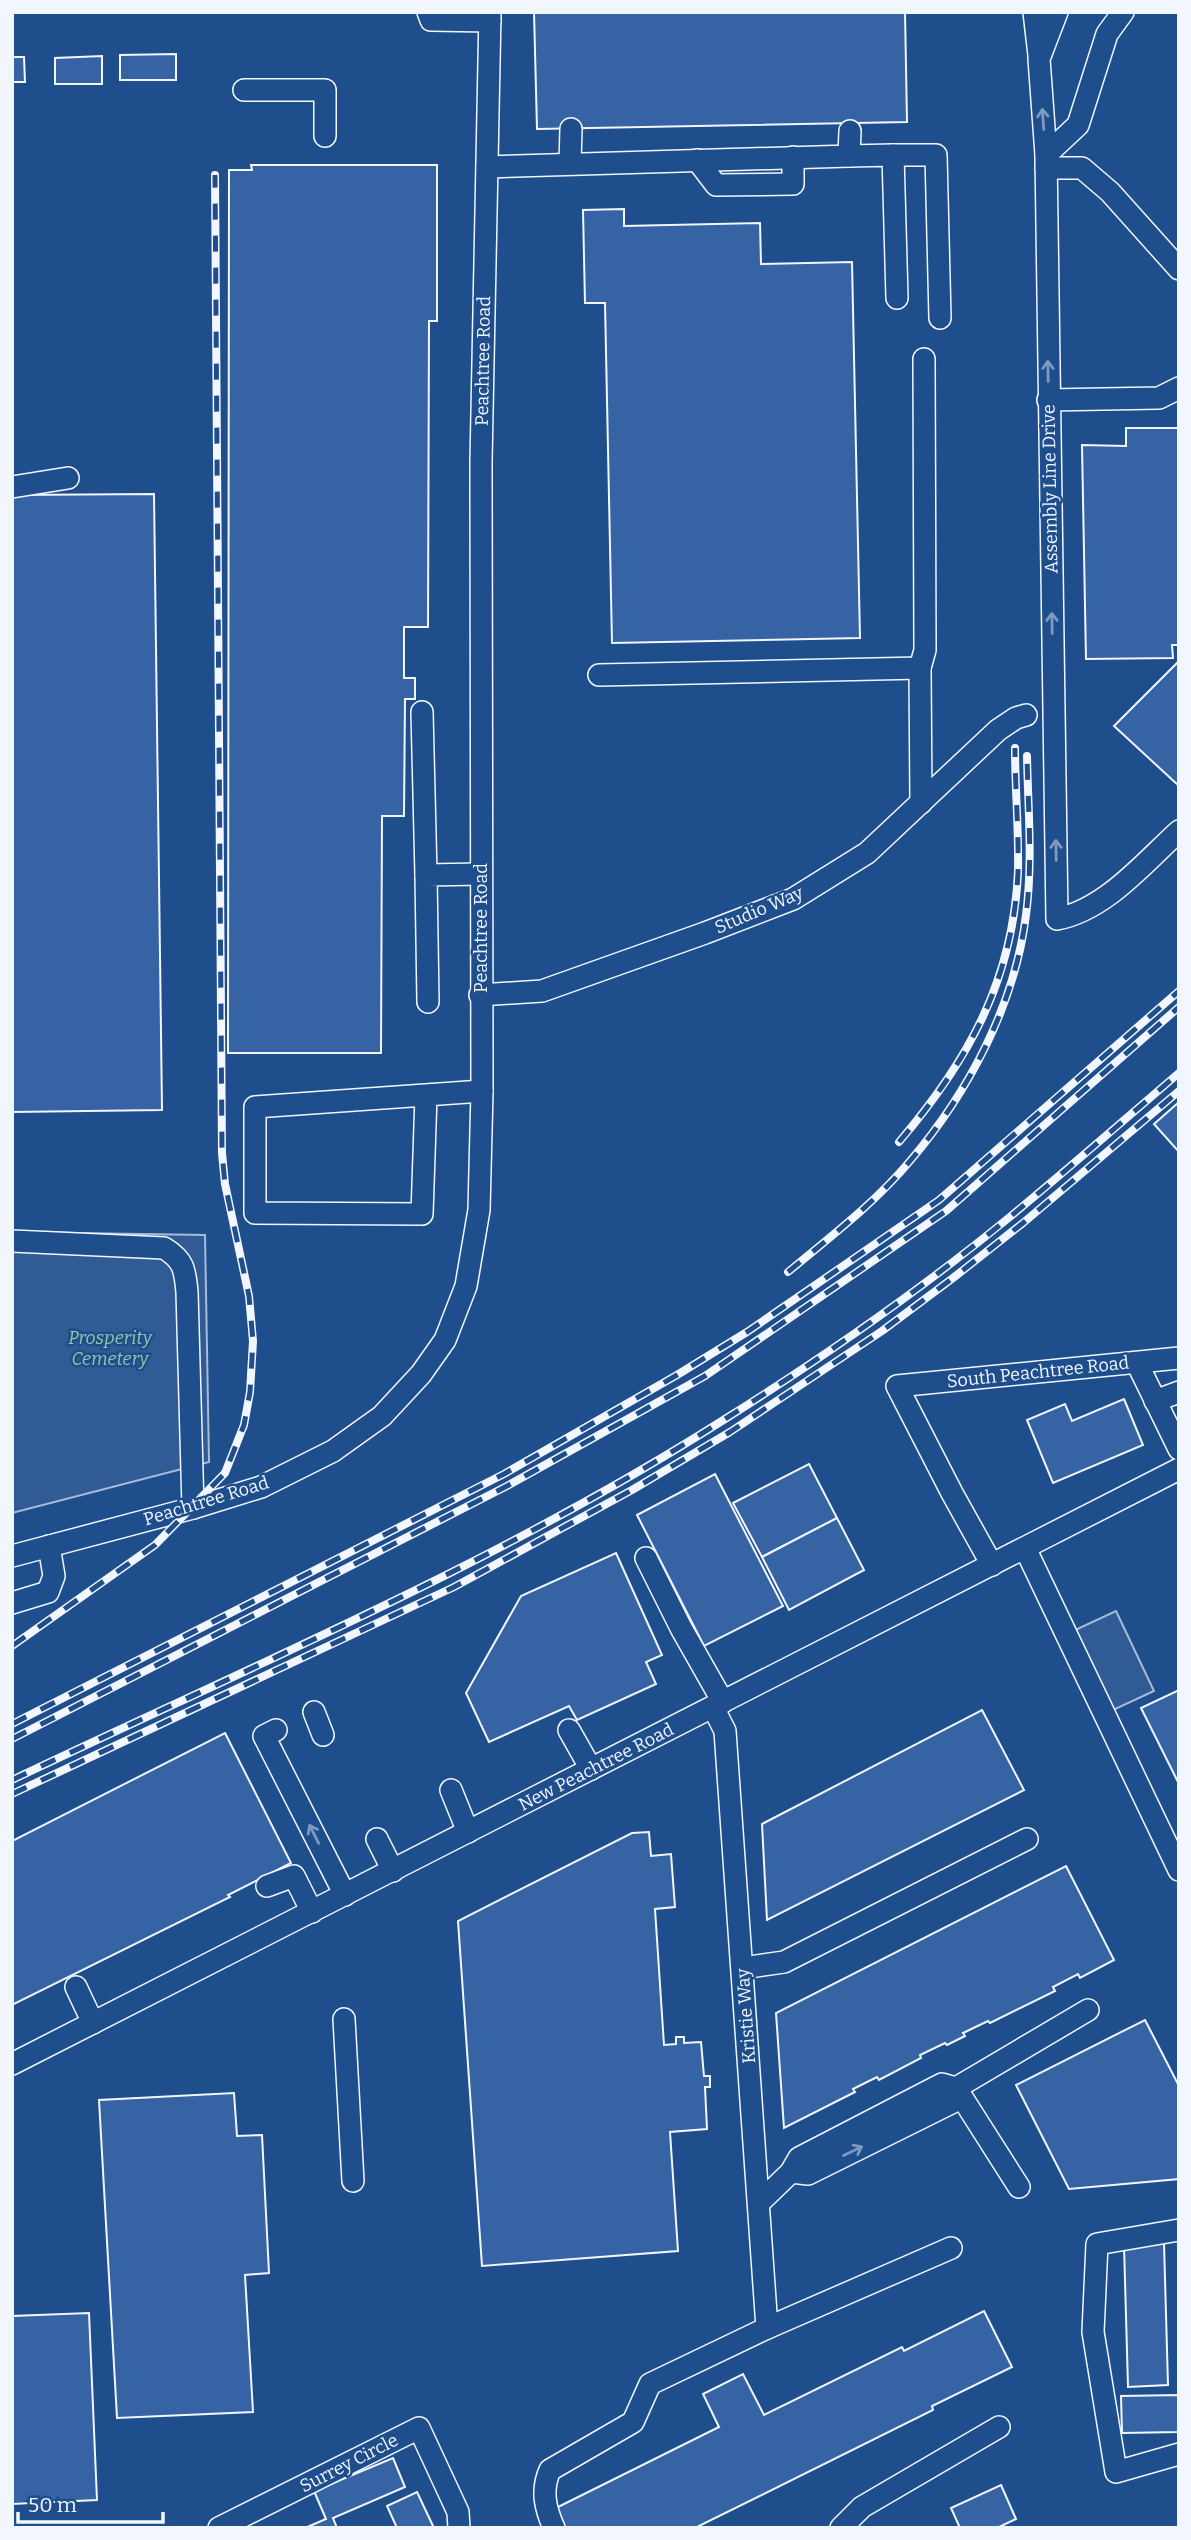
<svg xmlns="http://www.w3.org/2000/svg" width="1191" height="2540" font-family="Bitter,serif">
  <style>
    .built { fill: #305b95; stroke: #a8bbd7; stroke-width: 2 }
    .building { fill: #3563a3; stroke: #f2f6ff; stroke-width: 2 }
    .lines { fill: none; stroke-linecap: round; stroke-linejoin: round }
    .minor-casing { stroke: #f2f6ff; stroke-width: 24 }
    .minor { stroke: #1f4e8c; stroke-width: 21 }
    .rail-casing { stroke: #f2f6ff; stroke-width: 8 }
    .rail { stroke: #1f4e8c; stroke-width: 5; stroke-dasharray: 16; stroke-linecap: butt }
    .oneway { stroke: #7e9ac0 }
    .labels { text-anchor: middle; stroke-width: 5; stroke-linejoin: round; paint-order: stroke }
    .street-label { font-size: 18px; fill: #f2f6ff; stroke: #1f4e8c }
    .park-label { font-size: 18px; font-style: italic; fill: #97c8a6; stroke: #1f4e8c }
  </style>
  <rect width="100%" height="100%" fill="#1f4e8c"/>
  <g class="built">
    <polygon points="12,1232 205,1235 209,1462 12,1513"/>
    <polygon points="1116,1611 1154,1691 1111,1711 1073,1631"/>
  </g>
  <g class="building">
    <polygon points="534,12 905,12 907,122 537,129"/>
    <polygon points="176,54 176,80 120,80 120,55"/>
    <polygon points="102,56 102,84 55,84 55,58"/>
    <polygon points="12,57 24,57 25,82 12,82"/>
    <polygon points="251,165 437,165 437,321 429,321 428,627 404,627 404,678 415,678 415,699 405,699 404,816 382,816 381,1053 228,1053 229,170 252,170"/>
    <polygon points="624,209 624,226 760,223 761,264 852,262 860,638 612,643 605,303 585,303 583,210"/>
    <polygon points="1126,428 1179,428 1179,645 1172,645 1173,658 1086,659 1082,445 1126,446"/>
    <polygon points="154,494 162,1110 12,1112 12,495"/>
    <polygon points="1179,661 1179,786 1114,726"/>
    <polygon points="1179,1102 1179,1152 1154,1124"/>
    <polygon points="1124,1399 1143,1445 1053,1483 1027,1420 1065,1404 1072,1421"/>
    <polygon points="809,1464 837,1518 762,1557 733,1503"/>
    <polygon points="715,1474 783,1606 704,1646 637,1515"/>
    <polygon points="837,1518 864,1570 789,1610 762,1557"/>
    <polygon points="616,1553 662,1655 646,1662 656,1684 577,1720 569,1706 489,1742 466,1693 521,1596"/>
    <polygon points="1179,1690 1179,1784 1141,1708"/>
    <polygon points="982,1710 1024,1790 767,1920 762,1824"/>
    <polygon points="225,1733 291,1863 228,1895 230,1897 12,2005 12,1841"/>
    <polygon points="649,1832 651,1856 671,1854 675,1907 655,1909 664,2045 676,2044 676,2037 684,2037 684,2043 701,2042 704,2076 710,2076 710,2087 705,2087 707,2129 670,2132 678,2251 482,2266 458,1921 632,1833"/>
    <polygon points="1066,1866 1114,1960 1080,1978 1078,1974 1053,1987 1055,1991 990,2023 988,2021 963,2033 965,2036 947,2045 945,2043 920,2055 921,2058 879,2080 877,2077 853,2089 855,2092 784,2128 776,2013"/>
    <polygon points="1145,2020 1179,2086 1179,2179 1069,2189 1016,2085"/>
    <polygon points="234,2093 237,2136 262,2135 269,2273 245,2275 253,2412 117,2418 99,2100"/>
    <polygon points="1164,2243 1168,2385 1128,2387 1124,2245"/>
    <polygon points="984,2311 1012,2367 932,2406 933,2410 695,2528 564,2528 554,2509 719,2427 703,2394 743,2374 764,2415 902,2347 904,2351"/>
    <polygon points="89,2313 97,2500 12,2504 12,2316"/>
    <polygon points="1179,2395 1179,2432 1122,2433 1121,2396"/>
    <polygon points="393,2458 405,2487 333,2518 337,2528 305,2528 326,2519 314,2491"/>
    <polygon points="1001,2485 1016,2519 997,2528 960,2528 951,2508"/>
    <polygon points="417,2492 434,2528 397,2528 387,2506"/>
  </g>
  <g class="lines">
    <defs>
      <g id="minor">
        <polyline points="428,12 431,20 490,21"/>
        <polyline points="1034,12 1039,55"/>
        <path d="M1057 12 1039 59 1046 155 1057 919C1105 910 1144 863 1179 831"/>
        <polyline points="244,90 325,90 325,136"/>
        <polyline points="893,155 936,155 940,318"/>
        <polyline points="1046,155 1078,125 1107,34 1123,12"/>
        <polyline points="849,156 893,155 897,298"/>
        <polyline points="697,160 716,185 793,184 793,157"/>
        <polyline points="570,163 571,129"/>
        <polyline points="487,167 849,156 850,131"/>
        <polyline points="1046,168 1082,168 1110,192 1179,269"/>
        <polyline points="1048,400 1159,398 1179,388"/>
        <polyline points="12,487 68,478"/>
        <polyline points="920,668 921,803"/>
        <polyline points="599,675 920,668 925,650 924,359"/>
        <polyline points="422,712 426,875"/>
        <polyline points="480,995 542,991 705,933 793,899 867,853 998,730 1016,718 1026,715"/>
        <polyline points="428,1002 426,875 481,874"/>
        <polyline points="426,1096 422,1214 255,1213 255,1107 482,1091"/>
        <path d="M12 1241 164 1248C184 1260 185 1270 187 1292L193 1508"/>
        <polyline points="1137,1363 1179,1449"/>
        <polyline points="1155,1401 1179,1392"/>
        <polyline points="1025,1548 1179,1870"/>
        <polyline points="12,1556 193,1508 261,1487 333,1451 382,1416 421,1374 445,1340 466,1286 479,1210 482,1091 481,462 490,12"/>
        <polyline points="646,1558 681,1628 723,1702"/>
        <polyline points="992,1565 952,1493 897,1386 1179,1358"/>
        <polyline points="12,1603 48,1592 54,1576 49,1546"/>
        <polyline points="713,1707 725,1731 767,2328"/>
        <polyline points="314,1712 323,1735"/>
        <polyline points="276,1730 264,1736 345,1895"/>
        <polyline points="569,1730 591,1769"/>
        <polyline points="451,1790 468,1832"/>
        <polyline points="377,1839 393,1871"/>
        <polyline points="267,1886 294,1876 312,1912"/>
        <polyline points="743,1968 784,1962 1027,1839"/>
        <polyline points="76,1987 93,2023"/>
        <polyline points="344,2019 353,2181"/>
        <polyline points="12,2064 1179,1469"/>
        <polyline points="1019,2187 956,2088 1088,2010"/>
        <polyline points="759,2203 791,2172 799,2158 942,2084 956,2088 955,2101 808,2174 791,2172"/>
        <polyline points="1179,2230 1097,2244 1093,2332 1116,2472 1179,2454"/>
        <polyline points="219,2528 419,2428 458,2512 459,2528"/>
        <path d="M554 2528C545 2508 541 2490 550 2470L633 2422 650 2384 767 2328 951 2248"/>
        <polyline points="841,2528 862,2507 999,2427"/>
      </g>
    </defs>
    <use href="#minor" class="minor-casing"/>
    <use href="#minor" class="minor"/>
    <defs>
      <g id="rail">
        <path d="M899 1142C968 1061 1013 981 1018 872 1019 831 1015 789 1015 748"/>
        <path d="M788 1272C830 1237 875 1203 910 1161 968 1093 1015 1005 1026 915 1033 862 1028 808 1027 756"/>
        <polyline points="12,1646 155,1545 225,1473 244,1425 250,1392 253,1341 249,1296 225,1184 222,1153 215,175"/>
        <polyline points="12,1724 504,1474 677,1375 747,1332 939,1200 1179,991"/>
        <polyline points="12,1739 507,1486 705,1376 946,1211 1179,1007"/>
        <path d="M12 1780C252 1666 500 1562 725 1419 822 1358 922 1289 1011 1216 1068 1169 1123 1121 1179 1073"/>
        <polyline points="12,1794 454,1587 632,1490 730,1432 882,1331 953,1278 1023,1223 1179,1091"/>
      </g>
    </defs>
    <use href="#rail" class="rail-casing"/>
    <use href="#rail" class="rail"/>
  </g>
  <defs><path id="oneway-shaft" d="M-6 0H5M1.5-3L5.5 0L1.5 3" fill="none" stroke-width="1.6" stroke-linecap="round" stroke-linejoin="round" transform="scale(1.75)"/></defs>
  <g class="oneway">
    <use href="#oneway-shaft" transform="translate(1043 119) rotate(-94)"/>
    <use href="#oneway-shaft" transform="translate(1048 371) rotate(-91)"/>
    <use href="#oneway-shaft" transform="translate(1052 623) rotate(-91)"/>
    <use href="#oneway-shaft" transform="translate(1056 850) rotate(-91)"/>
    <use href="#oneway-shaft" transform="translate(314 1834) rotate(-117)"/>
    <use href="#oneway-shaft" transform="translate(853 2151) rotate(-26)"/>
  </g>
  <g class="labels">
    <g class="street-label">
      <text transform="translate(483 361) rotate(-89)" y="6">Peachtree Road</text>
      <text transform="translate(1050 489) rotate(-91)" y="6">Assembly Line Drive</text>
      <text transform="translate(759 910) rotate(-23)" y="6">Studio Way</text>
      <text transform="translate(481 928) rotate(-90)" y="6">Peachtree Road</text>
      <text transform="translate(1038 1372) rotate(-6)" y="6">South Peachtree Road</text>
      <text transform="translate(206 1501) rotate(-17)" y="6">Peachtree Road</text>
      <text transform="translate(596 1767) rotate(-27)" y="6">New Peachtree Road</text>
      <text transform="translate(746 2016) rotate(-94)" y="6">Kristie Way</text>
      <text transform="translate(349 2463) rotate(-27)" y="6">Surrey Circle</text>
    </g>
    <g class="park-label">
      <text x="110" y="1344">Prosperity<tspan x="110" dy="21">Cemetery</tspan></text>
    </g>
  </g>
  <rect width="1191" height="2540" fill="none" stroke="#f2f6ff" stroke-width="28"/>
  <path d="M18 2512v10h145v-10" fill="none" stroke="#f2f6ff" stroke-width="3.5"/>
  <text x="28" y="2512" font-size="21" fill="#f2f6ff" stroke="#1f4e8c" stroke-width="5" paint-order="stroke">50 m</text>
</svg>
